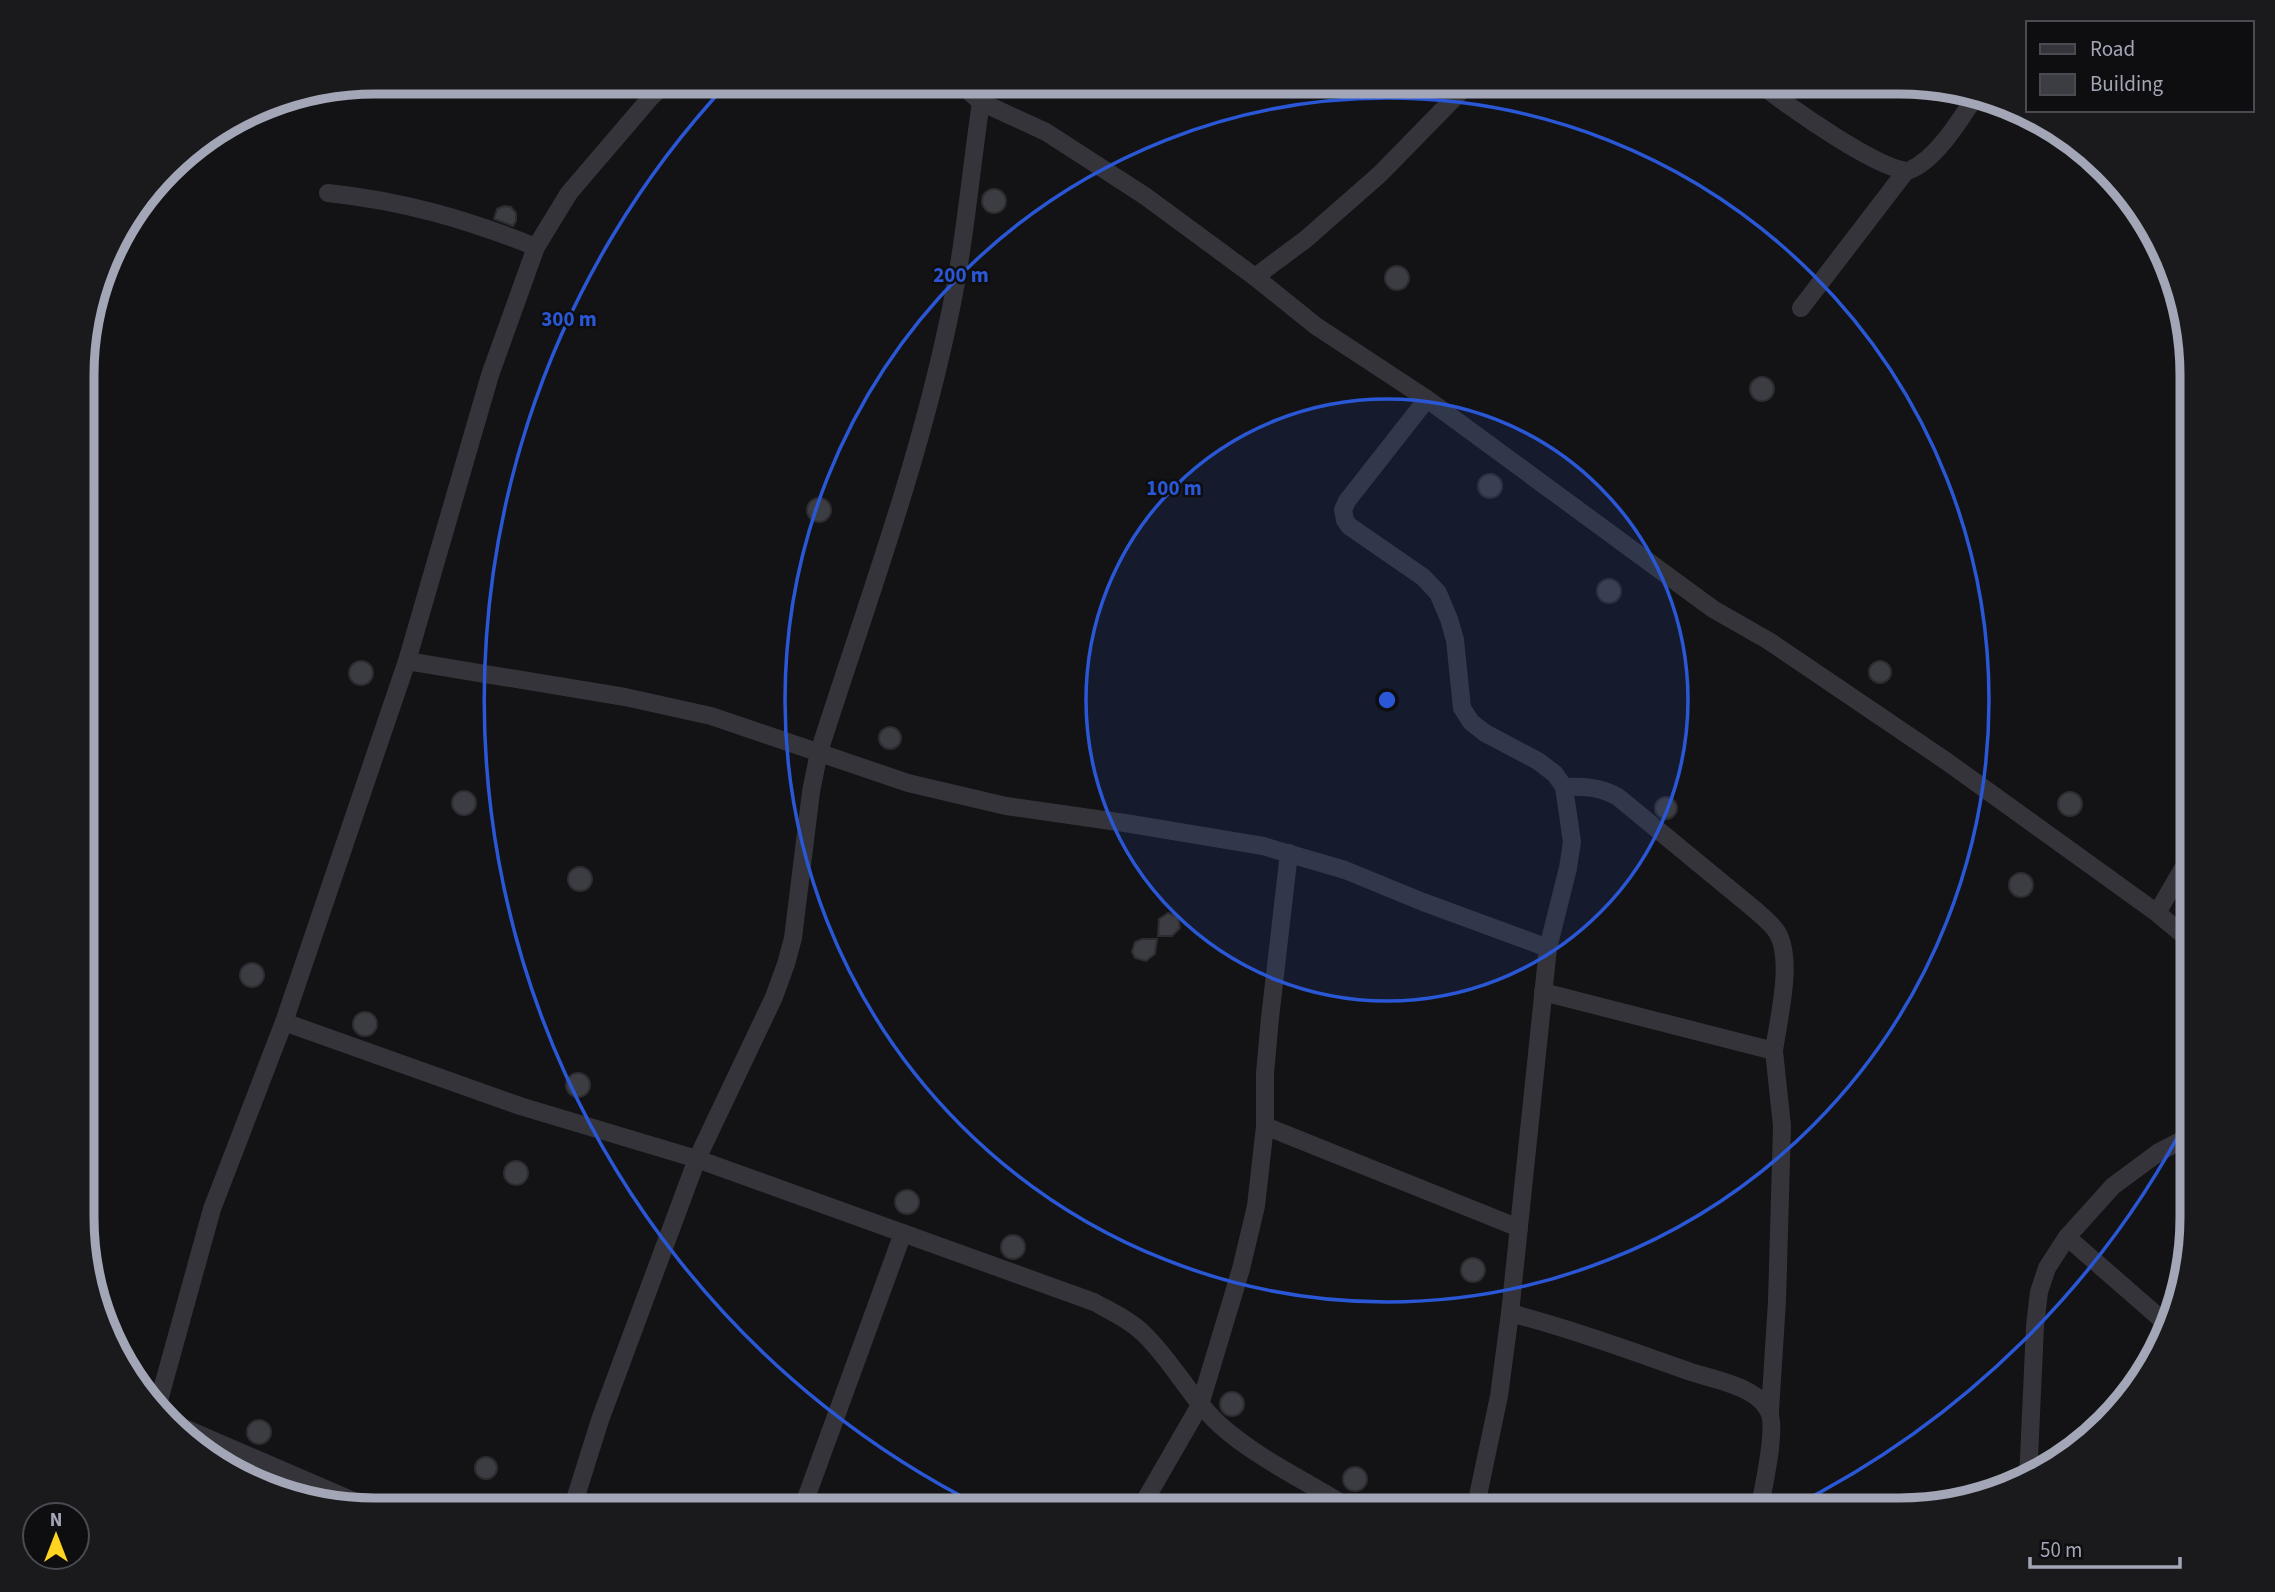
<svg xmlns="http://www.w3.org/2000/svg" width="2275" height="1592" font-family="'Source Sans 3',sans-serif">
  <style>
    .building { fill: #3c3d42; stroke: #2d2d31; stroke-width: 2 }
    .lines { fill: none; stroke-linecap: round; stroke-linejoin: round }
    .minor { stroke: #34343a; stroke-width: 18 }
    .ring { fill: none; stroke: #2a57d5; stroke-width: 3.5 }
    .rim { fill: none; stroke: #a3a6b6; stroke-width: 9 }
    .centre { fill: #2a57d5; stroke: #0e0e10; stroke-width: 3.5 }
    .ring-label { font-size: 21px; text-anchor: middle; font-weight: bold; fill: #2a57d5; stroke: #0e0e10; stroke-width: 5; stroke-linejoin: round; paint-order: stroke }
  </style>
  <rect width="100%" height="100%" fill="#131315"/>
  <g class="building">
    <circle cx="994" cy="201" r="12"/>
    <polygon points="504,206 511,207 516,213 516,221 513,226 494,219 497,209"/>
    <circle cx="1397" cy="278" r="12"/>
    <circle cx="1762" cy="389" r="12"/>
    <circle cx="1490" cy="486" r="12"/>
    <circle cx="819" cy="510" r="12"/>
    <circle cx="1609" cy="591" r="12"/>
    <circle cx="1880" cy="672" r="11"/>
    <circle cx="361" cy="673" r="12"/>
    <circle cx="890" cy="738" r="11"/>
    <circle cx="464" cy="803" r="12"/>
    <circle cx="2070" cy="804" r="12"/>
    <circle cx="1666" cy="808" r="11"/>
    <circle cx="580" cy="879" r="12"/>
    <circle cx="2021" cy="885" r="12"/>
    <polygon points="1168,913 1178,917 1180,928 1172,936 1158,936 1159,919"/>
    <polygon points="1142,939 1157,939 1155,954 1146,961 1135,958 1132,952 1135,942"/>
    <circle cx="252" cy="975" r="12"/>
    <circle cx="365" cy="1024" r="12"/>
    <circle cx="578" cy="1085" r="12"/>
    <circle cx="516" cy="1173" r="12"/>
    <circle cx="907" cy="1202" r="12"/>
    <circle cx="1013" cy="1247" r="12"/>
    <circle cx="1473" cy="1270" r="12"/>
    <circle cx="1232" cy="1404" r="12"/>
    <circle cx="259" cy="1432" r="12"/>
    <circle cx="486" cy="1468" r="11"/>
    <circle cx="1355" cy="1479" r="12"/>
  </g>
  <g class="lines">
    <g class="minor">
      <polyline points="958,82 981,102 1046,132 1145,196 1255,277 1316,326 1427,399 1713,609 1769,641 1946,761 2157,913 2192,942"/>
      <path d="M1759 83C1779 100 1889 178 1910 170 1937 159 1961 118 1977 94"/>
      <path d="M328 193C403 201 466 219 536 247"/>
      <polyline points="1255,277 1306,239 1380,174 1469,83"/>
      <polyline points="1801,308 1906,171"/>
      <polyline points="1427,399 1347,501 1343,510 1345,520 1349,526 1423,577 1438,593 1449,619 1455,640 1462,708 1471,722 1485,733 1538,761 1555,774 1564,787 1572,842 1568,868 1548,948"/>
      <polyline points="407,661 625,697 711,716 908,783 1006,806 1125,823 1263,846 1345,870 1423,902 1548,948 1510,1313 1499,1396 1475,1510"/>
      <polyline points="2157,913 2192,853"/>
      <path d="M1543 992 1774 1051C1778 1020 1794 960 1777 932 1771 923 1762 916 1754 909L1618 797C1601 787 1583 786 1564 787"/>
      <path d="M284 1022 520 1106 697 1159 1094 1302C1112 1312 1130 1320 1144 1334 1173 1362 1191 1399 1220 1425 1259 1460 1309 1482 1352 1510"/>
      <polyline points="1265,1126 1519,1228"/>
      <polyline points="2067,1237 2169,1326"/>
      <path d="M1510 1313C1571 1329 1629 1350 1688 1371 1708 1378 1730 1381 1749 1392 1756 1396 1764 1402 1768 1410 1778 1426 1763 1489 1759 1510"/>
      <polyline points="158,1404 212,1209 284,1022 407,661 490,375 536,247 569,193 652,96 668,82"/>
      <polyline points="1770,1411 1777,1301 1782,1126 1774,1051"/>
      <polyline points="175,1424 372,1509"/>
      <polyline points="2028,1480 2035,1326 2039,1292 2047,1268 2067,1237 2113,1186 2159,1152 2192,1135"/>
      <path d="M572 1509 600 1420 697 1159 774 997 786 964 793 938 811 792 819 752C864 611 916 472 947 327 964 253 970 176 981 102"/>
      <polyline points="802,1509 903,1233"/>
      <polyline points="1140,1509 1200,1405 1241,1269 1256,1206 1265,1126 1265,1073 1270,1018 1289,853"/>
    </g>
  </g>
  <circle cx="1387" cy="700" r="301" fill="#2a57d5" fill-opacity=".12"/>
  <g class="ring">
    <circle cx="1387" cy="700" r="301"/>
    <circle cx="1387" cy="700" r="602"/>
    <path d="M2192 1110A903 903 0 0 1 1790 1508M984 1508A903 903 0 0 1 727 84"/>
  </g>
  <path d="M0 0H2275V1592H0ZM375 94H1899A281 281 0 0 1 2180 375V1217A281 281 0 0 1 1899 1498H375A281 281 0 0 1 94 1217V375A281 281 0 0 1 375 94Z" fill="#1a1a1d" fill-rule="evenodd"/>
  <path class="rim" d="M375 94H1899A281 281 0 0 1 2180 375V1217A281 281 0 0 1 1899 1498H375A281 281 0 0 1 94 1217V375A281 281 0 0 1 375 94Z"/>
  <circle cx="1387" cy="700" r="10" class="centre"/>
  <g class="ring-label">
    <text x="961" y="282">200 m</text>
    <text x="569" y="326">300 m</text>
    <text x="1174" y="495">100 m</text>
  </g>
  <rect x="2026" y="21" width="228" height="91" fill="#0e0e10" stroke="#4a4b52" stroke-width="2"/>
  <rect x="2040" y="44" width="35" height="10" fill="#34343a" stroke="#4a4b52" stroke-width="2"/>
  <text x="2090" y="56" font-size="21" fill="#a3a6b6">Road</text>
  <rect x="2040" y="74" width="35" height="21" fill="#3c3d42" stroke="#4a4b52" stroke-width="2"/>
  <text x="2090" y="91" font-size="21" fill="#a3a6b6">Building</text>
  <g transform="translate(56 1536)"><circle r="33" fill="#0e0e10" stroke="#4a4b52" stroke-width="2"/>
  <path d="M0-5L12 26L0 18L-12 26Z" fill="#ffd421"/>
  <text y="-10" font-size="19" font-weight="bold" text-anchor="middle" fill="#a3a6b6">N</text>
  </g>
  <path d="M2030 1557v10h150v-10" fill="none" stroke="#a3a6b6" stroke-width="3.5"/>
  <text x="2040" y="1557" font-size="21" fill="#a3a6b6" stroke="#0e0e10" stroke-width="5" paint-order="stroke">50 m</text>
</svg>
